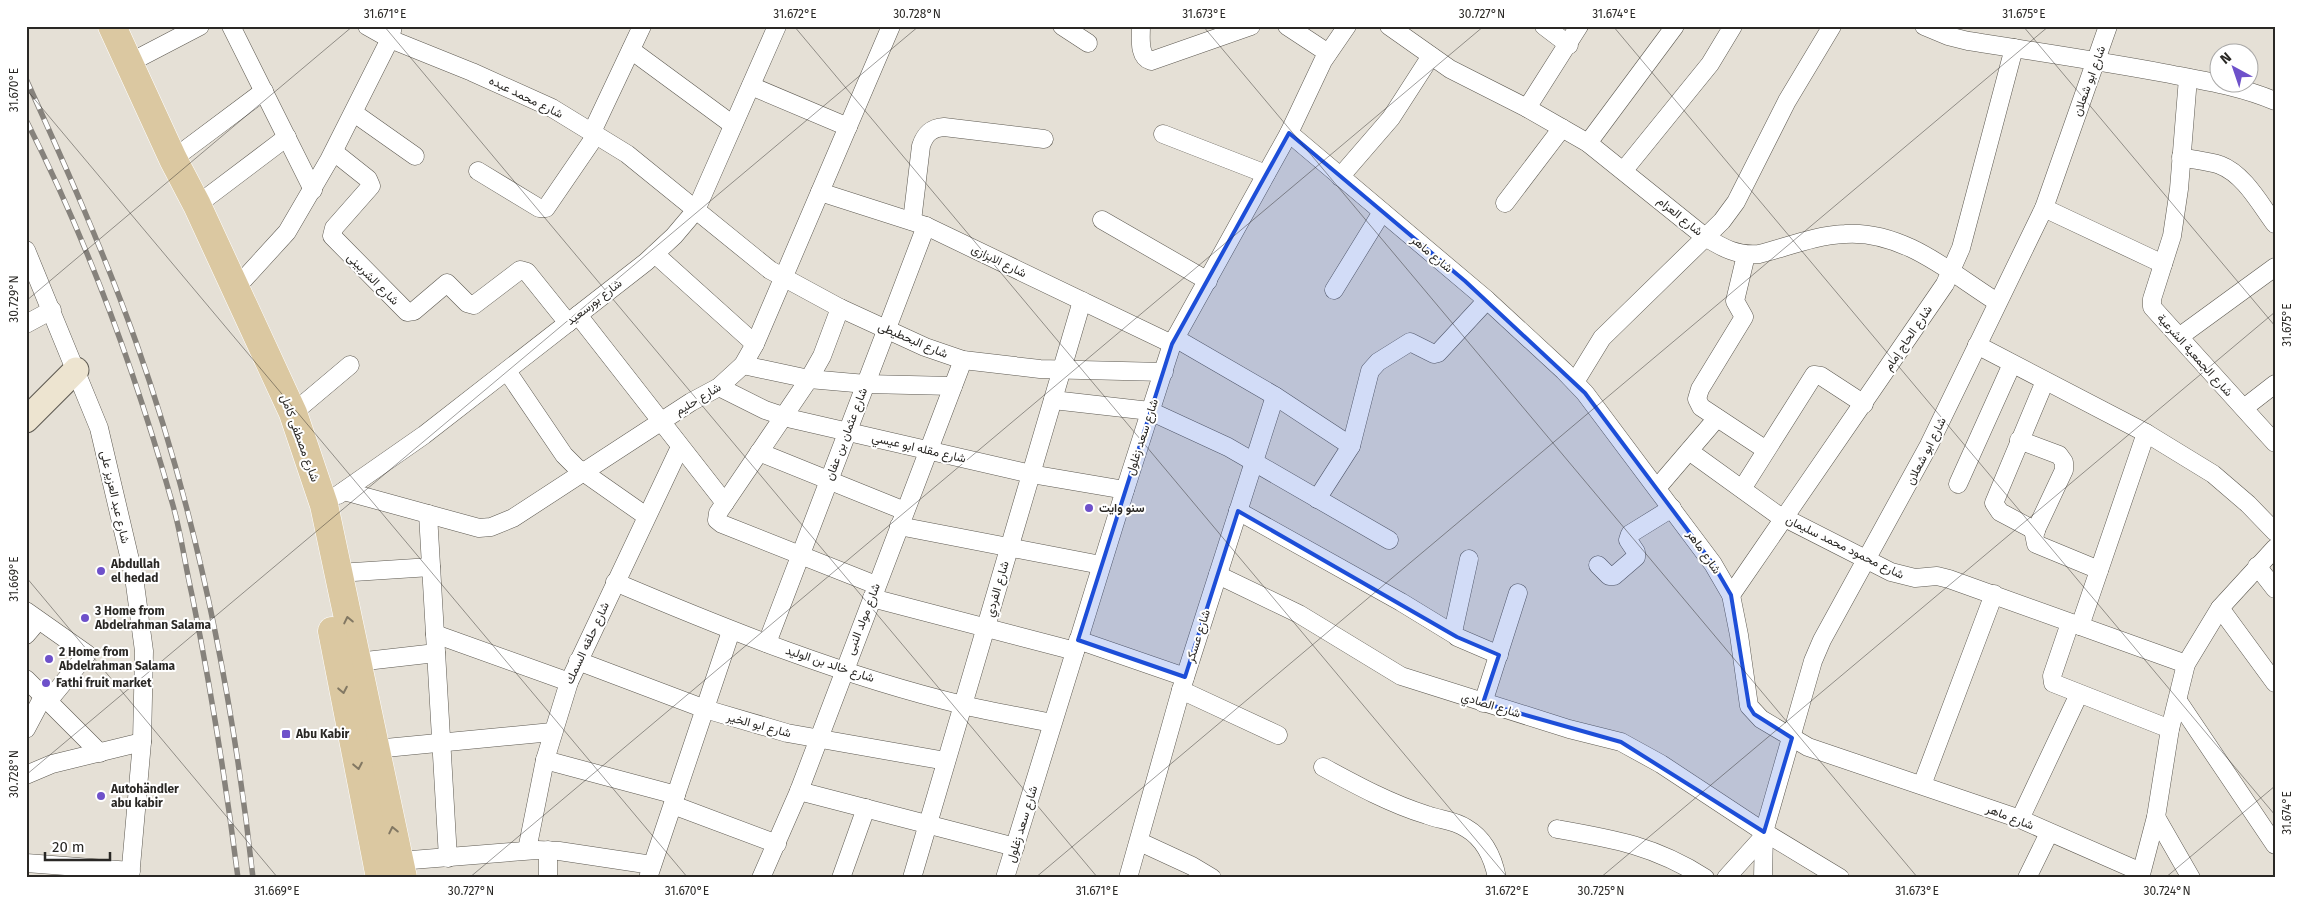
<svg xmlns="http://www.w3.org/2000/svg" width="2301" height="904" font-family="'Fira Sans',Vazirmatn,sans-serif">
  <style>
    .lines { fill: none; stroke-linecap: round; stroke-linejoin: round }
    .street-casing { stroke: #5d5951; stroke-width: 19 }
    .secondary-casing { stroke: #5d5951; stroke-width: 27 }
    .primary-casing { stroke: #fff; stroke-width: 29 }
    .street { stroke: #fff; stroke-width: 18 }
    .secondary { stroke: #ede4d0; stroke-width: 25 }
    .primary { stroke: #dbc8a1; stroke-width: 28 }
    .rail-casing { stroke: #86827c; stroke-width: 5.5 }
    .rail { stroke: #fff; stroke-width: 4; stroke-dasharray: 11; stroke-linecap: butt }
    .oneway { stroke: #827863 }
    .marked { fill: #1d4ed8; fill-opacity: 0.2; stroke: #1d4ed8; stroke-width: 4; stroke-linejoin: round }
    .ticks { fill: none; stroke: #2a2825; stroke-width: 1; stroke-opacity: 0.45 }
    .poi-dot { fill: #6e51ca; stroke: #fff; stroke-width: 2 }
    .labels { text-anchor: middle; stroke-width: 4; stroke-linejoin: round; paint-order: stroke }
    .street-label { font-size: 12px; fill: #2a2825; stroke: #fff }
    .poi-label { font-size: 12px; font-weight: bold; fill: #2a2825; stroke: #fff; text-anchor: start }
    .neatline { fill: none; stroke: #2a2825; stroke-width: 2 }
    .ticks-label { font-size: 12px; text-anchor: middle; fill: #2a2825 }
  </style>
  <rect width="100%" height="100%" fill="#e5e0d6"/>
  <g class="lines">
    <defs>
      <g id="street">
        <polyline points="231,26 313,190"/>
        <polyline points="367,26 390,39 472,72 552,108 627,154 770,270 840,308 925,347 963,360 1040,369 1164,372"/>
        <polyline points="1062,26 1088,43"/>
        <path d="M1141 26C1141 38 1138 57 1151 61L1251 26"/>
        <polyline points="1287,26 1328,53"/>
        <path d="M1389 26 1450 69 1527 108 1588 143 1705 237C1723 248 1737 256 1759 254 1787 247 1816 235 1845 234 1903 230 1951 273 1997 302"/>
        <polyline points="1544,26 1569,45"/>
        <path d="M1924 26 1948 36 1968 41C2033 51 2099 61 2164 73 2200 80 2240 86 2275 101"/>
        <polyline points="631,50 733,125"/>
        <polyline points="129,63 200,26"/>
        <polyline points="2188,78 2179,189 2172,236 2152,299 2152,307 2275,443"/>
        <polyline points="751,86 848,127"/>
        <polyline points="1527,108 1579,26"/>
        <polyline points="354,113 415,156"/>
        <polyline points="592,132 642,26"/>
        <polyline points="1289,133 1487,300 1564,371 1585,393 1713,564 1731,595 1739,635 1749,706 1761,719 1808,747 2020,819 2141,872"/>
        <polyline points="1163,134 1266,174"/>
        <polyline points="1588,143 1675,26"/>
        <polyline points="334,152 368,179 371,186 334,228 332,236 407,312 414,311 447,283 467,303 474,305 520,270 527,272 568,323"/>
        <path d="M2181 157C2194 160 2208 161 2220 165 2244 174 2260 204 2275 224"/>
        <polyline points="173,159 264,91"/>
        <polyline points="1624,170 1710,64 1733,26"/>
        <polyline points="478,171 539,208 546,208 596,135"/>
        <polyline points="1340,177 1391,118 1431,56"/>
        <polyline points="820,192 926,226 1172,344"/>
        <polyline points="1505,203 1562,128"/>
        <polyline points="197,205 287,137"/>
        <polyline points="2044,208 2163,264"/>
        <polyline points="1102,220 1208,281"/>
        <path d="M912 221 921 146C925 134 931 128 944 127L1044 139"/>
        <polyline points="26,250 99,428 134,577 144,651 142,742 130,878"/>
        <polyline points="655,254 755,344"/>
        <polyline points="1746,255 1735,301 1744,317 1700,389 1697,399 1701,407 1766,450"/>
        <polyline points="235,289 287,232 329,160 390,39 393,26"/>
        <polyline points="1334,290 1382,212"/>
        <polyline points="840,308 822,356 809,379 718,513 717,520 722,524 876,585"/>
        <polyline points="578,315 725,503"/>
        <polyline points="26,324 52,310"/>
        <polyline points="2179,337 2275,267"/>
        <polyline points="1175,338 1275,396 1351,446"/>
        <polyline points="1977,345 2146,433 2213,474 2248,504 2275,532"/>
        <polyline points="743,365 809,379 866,384 953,386"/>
        <polyline points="507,371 564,455 576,467 646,516"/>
        <polyline points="1575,382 1602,338 1722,221 1736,202 1787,101 1832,26"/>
        <polyline points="719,387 765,410 792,419 1031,474 1125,490"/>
        <polyline points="1053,400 1150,411 1228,447 1389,540"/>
        <polyline points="2244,408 2275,384"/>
        <polyline points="293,413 350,365"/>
        <polyline points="2019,440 2059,455 2064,462 2064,470 2034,534 2036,544 2099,570"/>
        <polyline points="1689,451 1775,513 1891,572 1915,578 1937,576 1949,579 2186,664"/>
        <polyline points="759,452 905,511"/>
        <polyline points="1958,484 2012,364"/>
        <polyline points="1657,488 1717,418"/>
        <polyline points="1742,489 1814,375 1821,376 1864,404"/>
        <polyline points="344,491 479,528 491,527 513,518 691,402 719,387 743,365 755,344 891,26"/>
        <polyline points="338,495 424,435 646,262 674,236 696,210 777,26"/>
        <polyline points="1317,499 1351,446 1370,371 1378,362 1410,342 1434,354 1438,353 1487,300"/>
        <polyline points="1238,511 1401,602 1455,635"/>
        <polyline points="428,514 448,858"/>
        <polyline points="899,526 1101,565"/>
        <polyline points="2036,531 2000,512 1994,503 2045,381"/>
        <polyline points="1469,559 1453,632 1457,637 1499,655"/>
        <polyline points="1598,565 1609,576 1614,576 1636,557 1636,552 1628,540 1630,534 1672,508"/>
        <polyline points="2257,566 2275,589"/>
        <polyline points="338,573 431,567"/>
        <polyline points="1218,575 1299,614 1401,676 1569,729 1621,742 1661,764 1764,832 1840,878"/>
        <path d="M615 582C728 630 843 676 963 705 992 712 1023 717 1052 723"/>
        <polyline points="1731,595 1945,284 1961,248 2014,48"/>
        <polyline points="872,598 1075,651"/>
        <polyline points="2220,608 2275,683"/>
        <polyline points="26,611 87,654 49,700"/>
        <polyline points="2070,623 2052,676 2053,683 2170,729"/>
        <polyline points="2080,626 2146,433"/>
        <polyline points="435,634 569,682"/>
        <polyline points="26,635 38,621"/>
        <polyline points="1078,640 1185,677"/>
        <polyline points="767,643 926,226"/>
        <polyline points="578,661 705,709 787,733 946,761"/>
        <polyline points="357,662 436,653"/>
        <polyline points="26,679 100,753"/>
        <polyline points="1181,690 1278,735"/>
        <polyline points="2178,701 2275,845"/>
        <polyline points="1483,703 1518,593"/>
        <polyline points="26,729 44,695"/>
        <polyline points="375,749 552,732"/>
        <polyline points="545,760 676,795"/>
        <path d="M1323 767C1356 785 1391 804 1427 815 1440 820 1454 820 1466 828 1485 839 1493 857 1497 878"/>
        <polyline points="26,775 52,764 142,742"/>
        <polyline points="1922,785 1994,594"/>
        <polyline points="799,791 1015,847"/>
        <polyline points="673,805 777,844"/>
        <polyline points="2156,817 2191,878"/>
        <polyline points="2020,819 2079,694"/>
        <path d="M1557 829C1614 839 1655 846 1705 878"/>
        <polyline points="1140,842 1192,866 1212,878"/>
        <polyline points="527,850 545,760 569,682 680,447"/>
        <polyline points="548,850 548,878"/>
        <polyline points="399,861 537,850 559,851 652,865"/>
        <polyline points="26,863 131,871"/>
        <polyline points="648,878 731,631"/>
        <polyline points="761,878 799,791 963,360"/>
        <polyline points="841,878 866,808"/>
        <polyline points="912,878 1082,301"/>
        <polyline points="1005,878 1125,490 1172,344 1289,133 1323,61 1347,26"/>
        <polyline points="1128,878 1181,690 1275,396"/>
        <polyline points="1726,878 1763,837"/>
        <polyline points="1763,878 1764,832 1813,661 1822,640 1929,445 2044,208 2108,26"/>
        <polyline points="2027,878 2049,833"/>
        <polyline points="2140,878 2156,817 2170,729 2186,664 2220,608 2275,548"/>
      </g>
      <polyline id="secondary" points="26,420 76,370"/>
      <g id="primary">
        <polyline points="112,26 173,159 197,205 293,413 324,505 403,878"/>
        <polyline points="332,631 380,878"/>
      </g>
    </defs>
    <use href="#street" class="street-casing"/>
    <use href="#secondary" class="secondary-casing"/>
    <use href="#primary" class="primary-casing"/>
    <use href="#street" class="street"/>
    <use href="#secondary" class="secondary"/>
    <use href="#primary" class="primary"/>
    <defs>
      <g id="rail">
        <path d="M26 79C65 165 104 252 136 342 197 514 233 696 253 878"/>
        <path d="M26 120C88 242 135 371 172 502 181 532 185 565 192 595 211 689 226 783 238 878"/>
      </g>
    </defs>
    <use href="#rail" class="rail-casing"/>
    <use href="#rail" class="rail"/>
  </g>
  <defs><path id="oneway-chevron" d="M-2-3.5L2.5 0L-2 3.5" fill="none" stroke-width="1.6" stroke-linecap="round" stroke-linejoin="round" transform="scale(1.25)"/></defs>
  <g class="oneway">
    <use href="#oneway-chevron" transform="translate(348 620) rotate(-102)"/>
    <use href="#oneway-chevron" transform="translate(343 690) rotate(79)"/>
    <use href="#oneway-chevron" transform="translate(358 766) rotate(79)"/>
    <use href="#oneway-chevron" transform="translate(393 830) rotate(-102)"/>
  </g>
  <path class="marked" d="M1289 133 1465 281 1585 393 1713 564 1731 595 1749 706 1754 714 1792 738 1764 832 1621 742 1483 703 1499 655 1457 637 1238 511 1185 677 1078 640 1172 344Z"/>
  <path class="ticks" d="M384 26 1098 878M794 26 1508 878M1203 26 1918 878M1613 26 2275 815M2023 26 2275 326M26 89 688 878M26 301 353 26M26 577 278 878M26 775 919 26M469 878 1484 26M1035 878 2049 26M1600 878 2275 312M2165 878 2275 786"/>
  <g class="poi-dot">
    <circle cx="1089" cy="508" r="5"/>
    <circle cx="101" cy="571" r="5"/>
    <circle cx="85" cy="618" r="5"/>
    <circle cx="49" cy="659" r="5"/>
    <circle cx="46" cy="683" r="5"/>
    <rect x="281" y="729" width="10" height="10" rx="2.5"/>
    <circle cx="101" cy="796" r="5"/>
  </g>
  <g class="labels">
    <g class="street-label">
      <text transform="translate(2089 81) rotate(-70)" y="4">شارع ابو شعلان</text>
      <text transform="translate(526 97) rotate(26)" y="4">شارع محمد عبده</text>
      <text transform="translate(1680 216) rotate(39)" y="4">شارع العزام</text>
      <text transform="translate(1432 254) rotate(40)" y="4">شارع ماهر</text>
      <text transform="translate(999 261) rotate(26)" y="4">شارع الابزازى</text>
      <text transform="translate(373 279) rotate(45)" y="4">شارع الشربينى</text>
      <text transform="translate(594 302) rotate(-38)" y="4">شارع بورسعيد</text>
      <text transform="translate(1908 338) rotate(-56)" y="4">شارع الحاج إمام</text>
      <text transform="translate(913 340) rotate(23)" y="4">شارع البحطيطى</text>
      <text transform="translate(2195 355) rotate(48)" y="4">شارع الجمعية الشرعية</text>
      <text transform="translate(698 399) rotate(-31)" y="4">شارع حليم</text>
      <text transform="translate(846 434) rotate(-69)" y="4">شارع عثمان بن عفان</text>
      <text transform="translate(1142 437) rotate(-72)" y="4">شارع سعد زغلول</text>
      <text transform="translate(300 438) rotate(70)" y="4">شارع مصطفى كامل</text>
      <text transform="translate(919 448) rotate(13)" y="4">شارع مقله ابو عيسي</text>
      <text transform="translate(1926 451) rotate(-63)" y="4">شارع ابو شعلان</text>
      <text transform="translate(115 497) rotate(77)" y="4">شارع عبد العزيز على</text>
      <text transform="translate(1845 547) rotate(26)" y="4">شارع محمود محمد سليمان</text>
      <text transform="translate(1704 552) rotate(55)" y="4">شارع ماهر</text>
      <text transform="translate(997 589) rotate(-74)" y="4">شارع الفردي</text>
      <text transform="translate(863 619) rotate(-69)" y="4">شارع مولد النبى</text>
      <text transform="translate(1198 636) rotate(-72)" y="4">شارع عسكر</text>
      <text transform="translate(587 643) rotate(-65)" y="4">شارع حلقه السمك</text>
      <text transform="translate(830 664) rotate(18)" y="4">شارع خالد بن الوليد</text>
      <text transform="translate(1491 705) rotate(17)" y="4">شارع الصادي</text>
      <text transform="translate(759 725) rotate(15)" y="4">شارع ابو الخير</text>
      <text transform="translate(2010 817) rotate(21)" y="4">شارع ماهر</text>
      <text transform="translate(1022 824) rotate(-73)" y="4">شارع سعد زغلول</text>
    </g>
    <g class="poi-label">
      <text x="1099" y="512">سنو وايت</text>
      <text x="111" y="568">Abdullah<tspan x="111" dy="14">el hedad</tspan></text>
      <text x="95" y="615">3 Home from<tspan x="95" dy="14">Abdelrahman Salama</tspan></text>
      <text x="59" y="656">2 Home from<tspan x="59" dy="14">Abdelrahman Salama</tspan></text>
      <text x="56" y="687">Fathi fruit market</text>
      <text x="296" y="738">Abu Kabir</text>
      <text x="111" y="793">Autohändler<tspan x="111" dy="14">abu kabir</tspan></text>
    </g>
  </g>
  <rect width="2301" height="904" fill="none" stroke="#ffffff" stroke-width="55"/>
  <g transform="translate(2234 68) rotate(320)"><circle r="24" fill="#ffffff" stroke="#aaa9a8"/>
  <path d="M0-4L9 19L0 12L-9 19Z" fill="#6e51ca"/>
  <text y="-8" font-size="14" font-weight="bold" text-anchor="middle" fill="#2a2825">N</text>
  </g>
  <path d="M45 852v8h65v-8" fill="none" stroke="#2a2825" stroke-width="2.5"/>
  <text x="52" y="852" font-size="15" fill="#2a2825" stroke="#ffffff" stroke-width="4" paint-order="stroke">20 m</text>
  <rect x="28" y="28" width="2246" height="848" class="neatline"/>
  <g class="ticks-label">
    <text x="385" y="18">31.671°E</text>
    <text x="795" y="18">31.672°E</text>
    <text x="917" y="18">30.728°N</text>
    <text x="1204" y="18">31.673°E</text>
    <text x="1482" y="18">30.727°N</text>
    <text x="1614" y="18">31.674°E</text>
    <text x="2024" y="18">31.675°E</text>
    <text transform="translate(14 90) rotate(-90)" y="4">31.670°E</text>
    <text transform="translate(14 299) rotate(-90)" y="4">30.729°N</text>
    <text transform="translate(2287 325) rotate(-90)" y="4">31.675°E</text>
    <text transform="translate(14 579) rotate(-90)" y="4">31.669°E</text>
    <text transform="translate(14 774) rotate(-90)" y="4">30.728°N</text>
    <text transform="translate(2287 813) rotate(-90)" y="4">31.674°E</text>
    <text x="277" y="895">31.669°E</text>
    <text x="471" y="895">30.727°N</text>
    <text x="687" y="895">31.670°E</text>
    <text x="1097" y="895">31.671°E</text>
    <text x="1507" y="895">31.672°E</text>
    <text x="1601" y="895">30.725°N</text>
    <text x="1917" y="895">31.673°E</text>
    <text x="2167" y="895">30.724°N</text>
  </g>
</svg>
